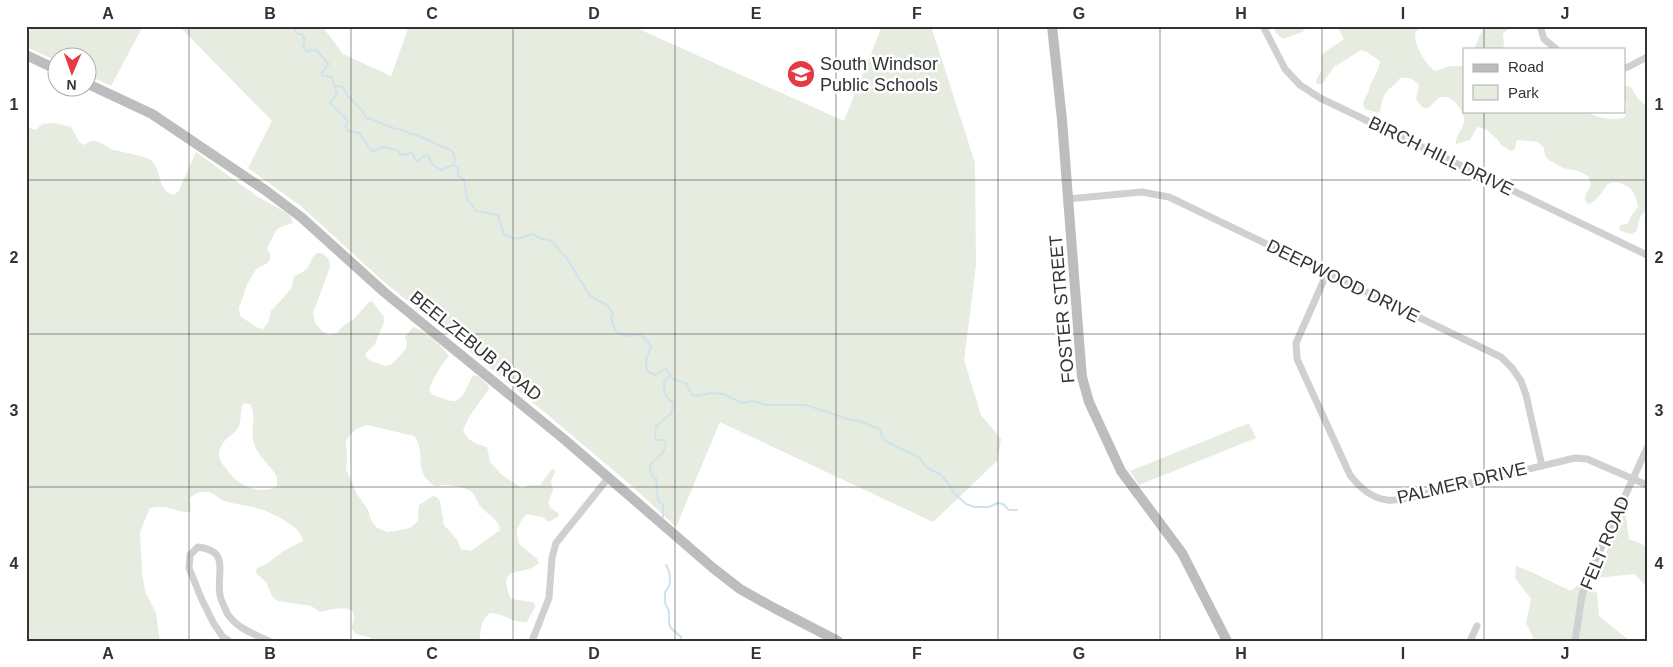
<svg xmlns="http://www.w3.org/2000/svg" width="1673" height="667" font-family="Arial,sans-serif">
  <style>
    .green { fill: #e6ecdf; fill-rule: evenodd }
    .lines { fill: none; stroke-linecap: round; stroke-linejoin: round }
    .stream { stroke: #cfe2ee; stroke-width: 2 }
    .street { stroke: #d0d0d0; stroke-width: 7 }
    .secondary { stroke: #bdbdbd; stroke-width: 10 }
    .grid { fill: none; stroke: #333; stroke-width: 1; stroke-opacity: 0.55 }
    .labels { text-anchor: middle; stroke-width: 5; stroke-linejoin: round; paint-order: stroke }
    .poi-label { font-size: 18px; fill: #333; stroke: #fff; text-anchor: start }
    .street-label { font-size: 18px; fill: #333; stroke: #fff }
    .neatline { fill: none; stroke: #333; stroke-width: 2 }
    .grid-label { font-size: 16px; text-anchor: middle; font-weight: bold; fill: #333 }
  </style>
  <rect width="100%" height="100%" fill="#fff"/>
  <g class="green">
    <polygon points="31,26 143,26 111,86 88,75 88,58 58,58 57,61 26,47"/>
    <polygon points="179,26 322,26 343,54 391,76 409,26 632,26 844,121 882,26 931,26 975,163 976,265 964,360 981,415 1001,439 997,461 933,522 720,422 676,527 632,486 548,415 383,281 302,207 248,168 272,121"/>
    <polygon points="1275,26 1309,26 1302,32 1283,39 1275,32"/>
    <path d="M1337 26H1425L1415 32C1414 45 1425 64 1435 71L1450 66H1464V111H1586C1592 117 1618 122 1625 117L1627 103 1624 100V88L1626 86 1631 87 1638 99 1647 106V209C1638 219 1639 219 1637 231L1631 234 1621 231 1619 228 1621 225C1628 225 1629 222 1631 216 1633 213 1636 210 1638 207 1637 199 1634 190 1627 186 1601 172 1607 199 1588 204 1581 197 1588 192 1591 185L1589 177 1579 171 1563 168 1549 160 1545 156 1544 148 1538 142 1518 140 1516 142 1515 149 1511 151 1501 145 1498 140 1486 129 1477 127 1470 140 1456 144C1455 136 1462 131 1464 122 1466 116 1457 102 1451 99 1449 97 1443 97 1440 97L1428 108 1422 107 1416 99 1419 85C1414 79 1407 76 1400 78 1396 85 1390 87 1386 93 1381 99 1382 107 1379 113L1365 109C1361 102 1364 101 1367 95 1369 91 1369 87 1371 83 1375 75 1379 70 1380 61L1367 52 1361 50 1334 67 1322 84H1317L1316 80 1322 70 1321 63 1322 54 1344 39Z"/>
    <path d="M1484 26H1526C1518 28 1508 27 1503 34L1504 43 1503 49H1474Z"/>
    <path d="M54 123 71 127 80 143 85 145C87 143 90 141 92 141 100 140 107 148 114 150 121 152 146 156 151 160 162 171 157 189 173 195L178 192 196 152 258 197 287 213 291 217 293 223 281 227 277 229 267 248 270 255V260L266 264 256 269 247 285 239 308 240 316 258 328 263 329 268 323 271 311 291 289 294 277 307 269 313 257 317 253H322L329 259 330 267 313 313 315 323 323 332 330 335 337 333 344 325 354 319 369 302 372 301 384 317V322L375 344 366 353 365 356 371 361 385 366 391 365 406 349 407 344 405 337 413 327C424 330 444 347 449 356 442 364 441 366 436 375 430 386 423 394 442 398 446 399 453 403 457 400 464 397 468 384 472 377L474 375 479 377 488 385 489 389 469 417 463 430C468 441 476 444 487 447L490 462 502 475 522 488 529 485H540L551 470 553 469 556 471 551 480 553 490 548 503 551 508 558 513 559 516 549 522 542 517 527 514 522 519 517 529V535L519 544 537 559 539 563C524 578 495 562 511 599L534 602 535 607 527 622C514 624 503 613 490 613 481 619 480 630 480 641H375L369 637 356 634 352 629C352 625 354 619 354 616 352 602 327 611 320 612L311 606 278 601 272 596 266 582 256 573 257 568 265 565 285 550 303 541C301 525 267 510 253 507 244 505 234 504 225 501 219 499 214 493 208 492 202 490 194 494 190 498L191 512C176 514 170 503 150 508L143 524 140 533 142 572 145 591 156 613 160 641H26V126L35 130 43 124ZM244 403 250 404C257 415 250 431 254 444 259 457 270 465 277 477V486C264 495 243 487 233 477 230 475 228 471 226 468 222 464 219 460 219 454 222 436 233 438 239 426 242 418 239 410 244 403ZM367 425 414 436C427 452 412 469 433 485 437 488 440 485 444 485 447 485 465 487 467 489 476 492 475 501 481 507 488 515 498 518 500 530L471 551 461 549 457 540 444 525 440 501 437 497 433 496 419 505 418 515 419 520 410 528 396 531 387 532 376 527 371 520 368 510 357 494 346 469 347 458 346 440 356 429Z"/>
    <polygon points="1249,423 1256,438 1139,485 1130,471"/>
    <polygon points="1625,510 1629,539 1647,546 1647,588 1635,574 1595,578"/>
    <polygon points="1516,566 1529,571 1571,591 1582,581 1597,593 1599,616 1630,641 1535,641 1526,623 1531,599 1515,578"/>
  </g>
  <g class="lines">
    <g class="stream">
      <polyline points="292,26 298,34 302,34 305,40 303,46 306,51 316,50 329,64 322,72 322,76 332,77 337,94 330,103 348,121 345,127 348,131 359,133 370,149 374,151 383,147 397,150 401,155 412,153 416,161 419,161 422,157 427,155 429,157 431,163 441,170 454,165"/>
      <path d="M336 86 343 87 348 96 362 110 366 118C375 119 382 124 390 127 397 130 404 129 410 134H414L452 151 455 157 454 165 458 168V176L464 179 467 199 476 211 498 215 504 235 517 239 532 234 542 239 550 240 566 257 590 296 607 305 613 314 611 319 616 332 627 336 641 334 651 346 646 360 647 371 655 375 666 368 673 379 687 384 691 394 696 396 711 393 724 394 741 403 753 401 766 405H806L851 420C861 420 870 426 880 429L882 438 889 443 920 458 926 467 941 475 949 484 954 493 966 504 975 507H989L998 503 1003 504 1009 510H1017"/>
      <path d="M663 517V505L658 501 656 478 653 477C645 467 654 459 663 453L666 443 663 440H655L656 426 672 413 673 402C664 397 664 390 664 381L671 375"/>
      <path d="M666 565C671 573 672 585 665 592V603L669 611V624L671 628 681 637V641"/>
    </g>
    <g class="street">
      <polyline points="1263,26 1285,69 1300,85 1320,98 1647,255"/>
      <polyline points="1540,26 1544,39 1556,49"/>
      <polyline points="1624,68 1628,67 1647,57"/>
      <polyline points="1068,199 1142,192 1169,197 1501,357 1512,368 1521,381 1526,395 1542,466"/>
      <path d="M1327 273 1296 343 1297 359 1350 475C1359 487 1372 498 1387 500 1394 501 1402 499 1408 498L1575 458 1587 459 1647 485"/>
      <path d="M229 641 223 637 214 624 202 600 189 568 190 555 198 547C231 551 216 572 220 595 221 601 225 608 227 613 236 628 254 634 269 641"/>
      <polyline points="532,641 549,598 552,558 556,543 609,477"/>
      <polyline points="1470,641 1477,626"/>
      <polyline points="1575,641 1582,595 1591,570 1647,448"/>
    </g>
    <g class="secondary">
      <polyline points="1052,26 1062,120 1080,353 1082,377 1089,402 1121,471 1182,553 1227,641"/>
      <polyline points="26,55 58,70"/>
      <polyline points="88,84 152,114 265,190 301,217 384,292 565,440 713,568 740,589 774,608 838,641"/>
    </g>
  </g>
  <path class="grid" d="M189 26V641M351 26V641M513 26V641M675 26V641M836 26V641M998 26V641M1160 26V641M1322 26V641M1484 26V49M1484 111V641M26 180H1647M26 334H1647M26 487H1647"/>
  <defs>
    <symbol id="school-disc" viewBox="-11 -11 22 22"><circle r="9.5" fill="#e63946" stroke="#fff"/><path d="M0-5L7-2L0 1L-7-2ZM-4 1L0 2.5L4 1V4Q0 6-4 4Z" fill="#fff"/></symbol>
  </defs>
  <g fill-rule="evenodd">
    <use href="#school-disc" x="785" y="58" width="32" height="32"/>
  </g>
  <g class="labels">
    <g class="poi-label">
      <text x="820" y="70">South Windsor<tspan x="820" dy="21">Public Schools</tspan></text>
    </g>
    <g class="street-label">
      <text transform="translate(1441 156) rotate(26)" y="6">BIRCH HILL DRIVE</text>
      <text transform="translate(1343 281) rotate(26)" y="6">DEEPWOOD DRIVE</text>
      <text transform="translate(1062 309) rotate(-95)" y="6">FOSTER STREET</text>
      <text transform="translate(476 346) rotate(39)" y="6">BEELZEBUB ROAD</text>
      <text transform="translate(1462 483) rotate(-13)" y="6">PALMER DRIVE</text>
      <text transform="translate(1605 543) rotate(-67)" y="6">FELT ROAD</text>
    </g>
  </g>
  <rect width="1673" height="667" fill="none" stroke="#ffffff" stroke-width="55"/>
  <rect x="1463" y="48" width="162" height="65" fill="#ffffff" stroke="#adadad"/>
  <rect x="1473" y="64" width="25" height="8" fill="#bdbdbd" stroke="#adadad"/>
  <text x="1508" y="72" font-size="15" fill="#333333">Road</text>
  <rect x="1473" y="85" width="25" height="15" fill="#e6ecdf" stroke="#adadad"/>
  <text x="1508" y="98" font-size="15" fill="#333333">Park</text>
  <g transform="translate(72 72) rotate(182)"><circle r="24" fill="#ffffff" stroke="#adadad"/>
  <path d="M0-4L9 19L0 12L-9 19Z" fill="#e63946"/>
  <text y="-8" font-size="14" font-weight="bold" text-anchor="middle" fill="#333333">N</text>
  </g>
  <rect x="28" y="28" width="1618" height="612" class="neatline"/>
  <g class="grid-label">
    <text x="108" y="19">A</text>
    <text x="270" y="19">B</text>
    <text x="432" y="19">C</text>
    <text x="594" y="19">D</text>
    <text x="756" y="19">E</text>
    <text x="917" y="19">F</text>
    <text x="1079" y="19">G</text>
    <text x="1241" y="19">H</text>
    <text x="1403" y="19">I</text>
    <text x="1565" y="19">J</text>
    <text x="14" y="110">1</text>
    <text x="1659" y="110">1</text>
    <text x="14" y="263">2</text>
    <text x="1659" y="263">2</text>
    <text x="14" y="416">3</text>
    <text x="1659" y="416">3</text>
    <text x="14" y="569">4</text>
    <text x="1659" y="569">4</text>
    <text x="108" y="659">A</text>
    <text x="270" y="659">B</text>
    <text x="432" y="659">C</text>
    <text x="594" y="659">D</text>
    <text x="756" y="659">E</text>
    <text x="917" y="659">F</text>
    <text x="1079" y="659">G</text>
    <text x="1241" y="659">H</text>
    <text x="1403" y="659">I</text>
    <text x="1565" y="659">J</text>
  </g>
</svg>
